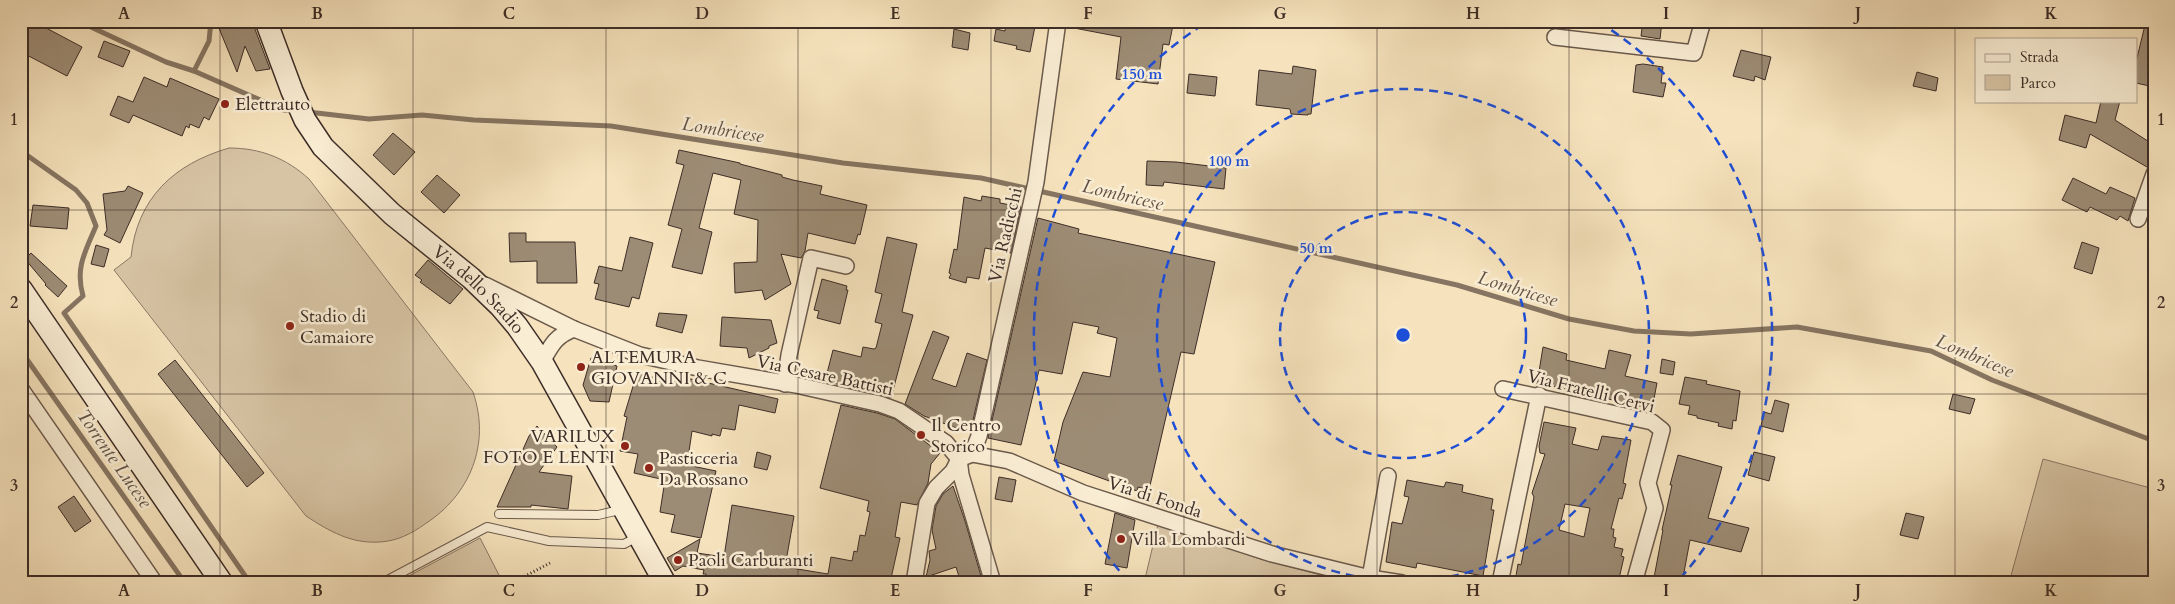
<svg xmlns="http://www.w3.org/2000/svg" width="2175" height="604" font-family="Cardo,serif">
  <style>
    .green { fill: #d7c4a4; stroke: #8a7866 }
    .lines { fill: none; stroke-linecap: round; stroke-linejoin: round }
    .stream { stroke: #867562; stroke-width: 5 }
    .building { fill: #9d8c75; stroke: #3d2d27; fill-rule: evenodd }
    .lane-casing { stroke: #6b5a4c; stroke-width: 10 }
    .street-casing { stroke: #6b5a4c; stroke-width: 18 }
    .secondary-casing { stroke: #3d2d27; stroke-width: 24 }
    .path { stroke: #3d2d27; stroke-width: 3; stroke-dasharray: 1 2.5; stroke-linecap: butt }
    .lane { stroke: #f9edd4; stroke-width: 8 }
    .street { stroke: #f9edd4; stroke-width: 15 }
    .secondary { stroke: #f9edd4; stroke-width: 21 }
    .grid { fill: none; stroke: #3d2d27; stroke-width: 1; stroke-opacity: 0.55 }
    .ring { fill: none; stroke: #1d4ed8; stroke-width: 2.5; stroke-dasharray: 9 6 }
    .poi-dot { fill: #8f2418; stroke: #f9edd4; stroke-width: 2 }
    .labels { text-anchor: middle; stroke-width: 5; stroke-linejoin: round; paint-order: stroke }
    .poi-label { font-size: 18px; fill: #3d2d27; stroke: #f9edd4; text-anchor: start }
    .street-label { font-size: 18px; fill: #3d2d27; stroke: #f9edd4 }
    .water-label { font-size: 19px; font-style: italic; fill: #625145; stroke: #f9edd4 }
    .centre { fill: #1d4ed8; stroke: #f9edd4; stroke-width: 2.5 }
    .ring-label { font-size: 15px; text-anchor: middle; font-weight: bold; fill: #1d4ed8; stroke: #f9edd4; stroke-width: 5; stroke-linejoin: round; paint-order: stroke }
    .neatline { fill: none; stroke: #3d2d27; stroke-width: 2 }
    .grid-label { font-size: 16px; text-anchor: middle; font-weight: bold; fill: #3d2d27 }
  </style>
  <rect width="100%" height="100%" fill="#f6e3bd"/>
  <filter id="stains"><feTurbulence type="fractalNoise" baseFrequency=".004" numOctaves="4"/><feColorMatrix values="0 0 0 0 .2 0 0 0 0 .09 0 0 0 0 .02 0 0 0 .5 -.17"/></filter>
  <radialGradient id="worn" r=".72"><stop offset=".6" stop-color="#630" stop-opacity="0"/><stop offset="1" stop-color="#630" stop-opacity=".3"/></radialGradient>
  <g class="green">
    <path d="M229 148C260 148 286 158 309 179L473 392C491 444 470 495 425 524 411 534 397 541 380 542 351 544 329 531 306 516L114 270 131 257C137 198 174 164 229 148Z"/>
    <polygon points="2043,459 2154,489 2154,583 2009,583"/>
    <polygon points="1158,524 1260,559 1352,583 1144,583"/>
    <polygon points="480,538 500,577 489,583 403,583 401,580"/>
  </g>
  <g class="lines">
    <g class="stream">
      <polyline points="78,21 166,62 194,71 283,110 294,111"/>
      <polyline points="194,71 209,41 211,21"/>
      <polyline points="308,112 369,119 422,115 474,120 611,126 843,163 981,178 1457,285 1569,319 1634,331 1691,334 1797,327 1931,351 1992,380 2154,441"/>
      <path d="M21 151 76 190 87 203 96 226C85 252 75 268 83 296L64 313 250 583"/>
      <polyline points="21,351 185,583"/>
    </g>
  </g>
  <g class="building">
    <polygon points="21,21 33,21 82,47 67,76 21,52"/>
    <polygon points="216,21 247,21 249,26 253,24 270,69 256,71 245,46 237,72"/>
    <polygon points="1006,21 1036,21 1030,52 1016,49 1017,46 994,41 996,29 1005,31"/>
    <polygon points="1074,21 1128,21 1153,27 1153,22 1173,25 1169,45 1163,44 1158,84 1116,79 1121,37 1074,28"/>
    <polygon points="1643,21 1662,21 1660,39 1641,36"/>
    <polygon points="2146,21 2154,21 2154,87 2136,83 2136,62"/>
    <polygon points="954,29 970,33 968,50 952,47"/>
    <polygon points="104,41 130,51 123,67 98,57"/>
    <polygon points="1741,50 1771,57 1765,80 1755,76 1754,81 1733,76"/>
    <polygon points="1643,64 1663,67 1661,83 1666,83 1663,97 1633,92 1636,65"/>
    <polygon points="1293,66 1316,70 1311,114 1308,114 1308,115 1291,114 1290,109 1256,105 1259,70 1292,74"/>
    <polygon points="1917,72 1938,78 1936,91 1913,86"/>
    <polygon points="1189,74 1217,77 1215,96 1187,93"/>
    <polygon points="144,77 167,87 170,78 219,99 209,120 204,117 199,128 190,124 189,128 186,126 182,136 133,115 129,123 110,115 118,96 133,102"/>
    <polygon points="2101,101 2120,101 2115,120 2154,145 2154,160 2151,165 2147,167 2090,134 2086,148 2059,140 2065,115 2096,123"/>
    <polygon points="393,133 415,152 394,175 373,155"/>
    <polygon points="679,150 740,163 740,164 782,175 782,177 793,180 822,186 820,194 867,205 860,235 858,234 855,244 808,233 805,251 801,258 781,254 791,284 765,300 762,290 735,293 734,263 757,262 758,220 734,214 741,180 713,173 699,228 712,232 702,274 672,267 682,229 668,225 684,165 676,163"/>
    <polygon points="1147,161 1176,162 1226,168 1224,189 1164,182 1163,186 1146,185"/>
    <polygon points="437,175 460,195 444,213 421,192"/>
    <polygon points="2073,178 2106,194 2110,187 2135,198 2128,221 2120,216 2117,220 2090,207 2087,212 2062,200"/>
    <polygon points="128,186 143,193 120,243 104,235 107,230 103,194 125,191"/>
    <polygon points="982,196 1000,199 1000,203 1021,207 1011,253 985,248 979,279 967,277 966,283 949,278 951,274 949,273 954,249 957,250 964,197 981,201"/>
    <polygon points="33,205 69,208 67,229 30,226"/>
    <polygon points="1038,218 1079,229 1078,233 1215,262 1194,354 1181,352 1149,490 1138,487 1137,491 1054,461 1063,422 1083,372 1110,377 1117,338 1097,333 1099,327 1073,322 1062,374 1039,370 1021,445 988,438"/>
    <polygon points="509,233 526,233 526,242 575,242 577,283 537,283 537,261 510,262"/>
    <polygon points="630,237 653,243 639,299 632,297 629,307 595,299 599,284 594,283 599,266 622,271"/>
    <polygon points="887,237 917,244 902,312 913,315 891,398 825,381 833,350 861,357 863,347 874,349 876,348 882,324 875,322 882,294 875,292"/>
    <polygon points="2082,242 2099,248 2092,274 2074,268"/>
    <polygon points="96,245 109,249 104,267 91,264"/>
    <polygon points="31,253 67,286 58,297 45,285 46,284 25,259"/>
    <polygon points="428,260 463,289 450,304 420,282 422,280 415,275"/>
    <polygon points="822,279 847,286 846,290 848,290 840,324 817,318 819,311 814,310"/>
    <polygon points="659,313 687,315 682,333 656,326"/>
    <polygon points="722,317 771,320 777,343 769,346 769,348 749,358 747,348 720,346"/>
    <polygon points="933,331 949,337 932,379 956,387 967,353 987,360 970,433 924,416 905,404"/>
    <polygon points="1543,347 1567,354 1566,360 1605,369 1609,350 1631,355 1625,376 1657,383 1652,409 1556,387 1537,384"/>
    <polygon points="591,358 617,366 609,402 590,401 583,385"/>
    <polygon points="1662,359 1675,362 1673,375 1660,373"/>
    <polygon points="175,360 264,473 247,487 158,374"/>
    <polygon points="637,373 667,381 669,374 778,399 775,413 739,405 735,430 722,428 720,436 712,434 712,436 692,431 687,465 716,471 701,538 671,532 675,515 660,512 665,480 634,473 638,454 620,451 627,417 624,416"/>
    <polygon points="1685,377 1707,381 1706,384 1740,391 1736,421 1733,420 1732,429 1718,426 1719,423 1697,418 1697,416 1688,414 1690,406 1679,404"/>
    <polygon points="1953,394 1975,399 1970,414 1949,409"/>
    <polygon points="1775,400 1789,404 1783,432 1761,426 1764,412 1771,414"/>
    <polygon points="841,405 877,413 895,419 940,453 931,464 928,483 917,505 901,502 895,537 900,538 890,583 705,583 706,574 703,574 704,570 683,566 675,571 667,558 700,539 697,553 724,557 732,505 794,516 785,567 828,574 831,557 852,561 854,551 857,552 860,535 865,536 870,512 867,511 869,501 820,488"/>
    <path d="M1544 422 1576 428 1572 444 1598 450 1602 436 1631 440 1623 483 1626 484 1622 499 1619 498 1611 529H1614L1613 537 1616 538 1614 547 1623 549 1621 556 1624 557 1618 583H1548L1516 576 1518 564 1521 565 1534 497 1532 493 1545 454 1540 453 1539 446ZM1565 504 1590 508 1584 537 1559 530Z"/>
    <polygon points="537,426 557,447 539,472 572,476 568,509 531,505 531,507 497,507 529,436"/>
    <polygon points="757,452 771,456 767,470 754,467"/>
    <polygon points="1754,452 1775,457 1769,481 1748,475"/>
    <polygon points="1678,455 1722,467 1708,518 1749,528 1741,552 1690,540 1682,583 1653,583 1663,530 1662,530 1672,485 1670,485"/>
    <polygon points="999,477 1016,480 1012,502 995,499"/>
    <polygon points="1407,480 1444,487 1446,482 1463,485 1462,492 1493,499 1491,510 1494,510 1483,576 1417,563 1416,568 1386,562 1392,522 1402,524 1409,497 1404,496"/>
    <polygon points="953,486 965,521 983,583 961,583 956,567 926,577 930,560 929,551 936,549 932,530 936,506 943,494"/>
    <polygon points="74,496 91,521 75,532 58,507"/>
    <polygon points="1115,513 1135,520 1127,568 1105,564"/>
    <polygon points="1906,513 1924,517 1918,539 1900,535"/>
  </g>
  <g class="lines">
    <defs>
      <g id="lane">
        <polyline points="499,514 598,515 624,509"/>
        <polyline points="382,583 487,527 549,541 624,544 637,537"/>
      </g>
      <g id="street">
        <polyline points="1555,37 1694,53 1703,21"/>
        <polyline points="2138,219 2154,174"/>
        <polyline points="485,285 574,329 640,355 698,368 796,385 880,404 899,411 946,443 959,459 961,475 993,583"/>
        <path d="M542 362C551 346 555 336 574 329"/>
        <polyline points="785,384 789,355 811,258 846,266"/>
        <polyline points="21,389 155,583"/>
        <polyline points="1503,389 1652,422 1662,430 1648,483 1655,508 1634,583"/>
        <polyline points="972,454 979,436 1036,182 1058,21"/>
        <polyline points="959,459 972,454 1009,461 1083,493 1272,554 1370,578 1402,583"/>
        <polyline points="1370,578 1388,476"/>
        <polyline points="914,583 927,503 936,488 953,471 959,459"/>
        <polyline points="1500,583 1539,395"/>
      </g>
      <g id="secondary">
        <path id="s1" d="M266 21 292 91 305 120 323 147 392 214 471 278 500 306 517 326 542 362 665 583"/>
        <polyline points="21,289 222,583"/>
      </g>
    </defs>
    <use href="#lane" class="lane-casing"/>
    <use href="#street" class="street-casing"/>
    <use href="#secondary" class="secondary-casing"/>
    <polyline class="path" points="512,583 550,563"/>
    <use href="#lane" class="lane"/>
    <use href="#street" class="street"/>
    <use href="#secondary" class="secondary"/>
  </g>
  <path class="grid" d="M220 21V583M413 21V583M606 21V583M798 21V583M991 21V583M1184 21V583M1377 21V583M1569 21V583M1762 21V583M1955 21V583M21 210H2154M21 394H2154"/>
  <g class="ring">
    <circle cx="1403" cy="335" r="123"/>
    <circle cx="1403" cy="335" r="246"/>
    <path d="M1129 582A369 369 0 0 1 1207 22M1599 22A369 369 0 0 1 1677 582"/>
  </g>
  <g class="poi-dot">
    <circle cx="225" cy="104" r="5"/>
    <circle cx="290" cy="326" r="5"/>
    <circle cx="581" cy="367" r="5"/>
    <circle cx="921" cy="435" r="5"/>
    <circle cx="625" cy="446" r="5"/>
    <circle cx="649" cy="468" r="5"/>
    <circle cx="1121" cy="539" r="5"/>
    <circle cx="678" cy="560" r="5"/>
  </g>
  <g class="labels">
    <g class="poi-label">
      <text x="235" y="110">Elettrauto</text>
      <text x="300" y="322">Stadio di<tspan x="300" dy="21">Camaiore</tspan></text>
      <text x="591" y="363">ALTEMURA<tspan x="591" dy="21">GIOVANNI &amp; C</tspan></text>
      <text x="931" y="431">Il Centro<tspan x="931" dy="21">Storico</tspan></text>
      <text x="615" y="442" text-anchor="end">VARILUX<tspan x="615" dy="21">FOTO E LENTI</tspan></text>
      <text x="659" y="464">Pasticceria<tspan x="659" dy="21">Da Rossano</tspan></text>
      <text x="1131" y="545">Villa Lombardi</text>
      <text x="688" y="566">Paoli Carburanti</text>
    </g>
    <g class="street-label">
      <text transform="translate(1005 235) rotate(-77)" y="6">Via Radicchi</text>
      <text dy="6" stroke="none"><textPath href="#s1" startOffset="350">Via dello Stadio</textPath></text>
      <text transform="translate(825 375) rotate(12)" y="6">Via Cesare Battisti</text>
      <text transform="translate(1591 391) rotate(14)" y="6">Via Fratelli Cervi</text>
      <text transform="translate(1155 497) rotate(18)" y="6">Via di Fonda</text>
    </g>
    <g class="water-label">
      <text transform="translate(723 129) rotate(9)" y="7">Lombricese</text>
      <text transform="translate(1123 194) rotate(13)" y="7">Lombricese</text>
      <text transform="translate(1518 288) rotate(17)" y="7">Lombricese</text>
      <text transform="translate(1975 355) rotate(23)" y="7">Lombricese</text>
      <text transform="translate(115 458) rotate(55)" y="7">Torrente Lucese</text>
    </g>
  </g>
  <circle cx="1403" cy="335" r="8" class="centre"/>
  <g class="ring-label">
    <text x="1142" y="79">150 m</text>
    <text x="1229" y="166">100 m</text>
    <text x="1316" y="253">50 m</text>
  </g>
  <rect width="2175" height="604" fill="none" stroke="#f6e3bd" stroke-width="55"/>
  <rect x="1975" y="38" width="162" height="65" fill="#f9edd4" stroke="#aea08f"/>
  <rect x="1985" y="54" width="25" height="8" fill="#f9edd4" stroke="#aea08f"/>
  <text x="2020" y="62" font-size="15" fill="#3d2d27">Strada</text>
  <rect x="1985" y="75" width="25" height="15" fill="#d7c4a4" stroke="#aea08f"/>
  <text x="2020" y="88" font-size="15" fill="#3d2d27">Parco</text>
  <rect x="28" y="28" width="2120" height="548" class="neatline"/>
  <g class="grid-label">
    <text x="124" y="19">A</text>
    <text x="317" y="19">B</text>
    <text x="509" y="19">C</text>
    <text x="702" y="19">D</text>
    <text x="895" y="19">E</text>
    <text x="1088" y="19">F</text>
    <text x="1280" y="19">G</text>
    <text x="1473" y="19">H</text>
    <text x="1666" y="19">I</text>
    <text x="1858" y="19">J</text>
    <text x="2051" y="19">K</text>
    <text x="14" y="125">1</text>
    <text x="2161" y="125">1</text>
    <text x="14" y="308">2</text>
    <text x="2161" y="308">2</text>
    <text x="14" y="491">3</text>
    <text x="2161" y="491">3</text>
    <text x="124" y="596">A</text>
    <text x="317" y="596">B</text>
    <text x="509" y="596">C</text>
    <text x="702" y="596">D</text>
    <text x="895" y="596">E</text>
    <text x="1088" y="596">F</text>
    <text x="1280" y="596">G</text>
    <text x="1473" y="596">H</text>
    <text x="1666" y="596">I</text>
    <text x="1858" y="596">J</text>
    <text x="2051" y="596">K</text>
  </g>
  <rect width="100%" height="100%" filter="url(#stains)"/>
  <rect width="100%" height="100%" fill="url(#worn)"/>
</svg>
